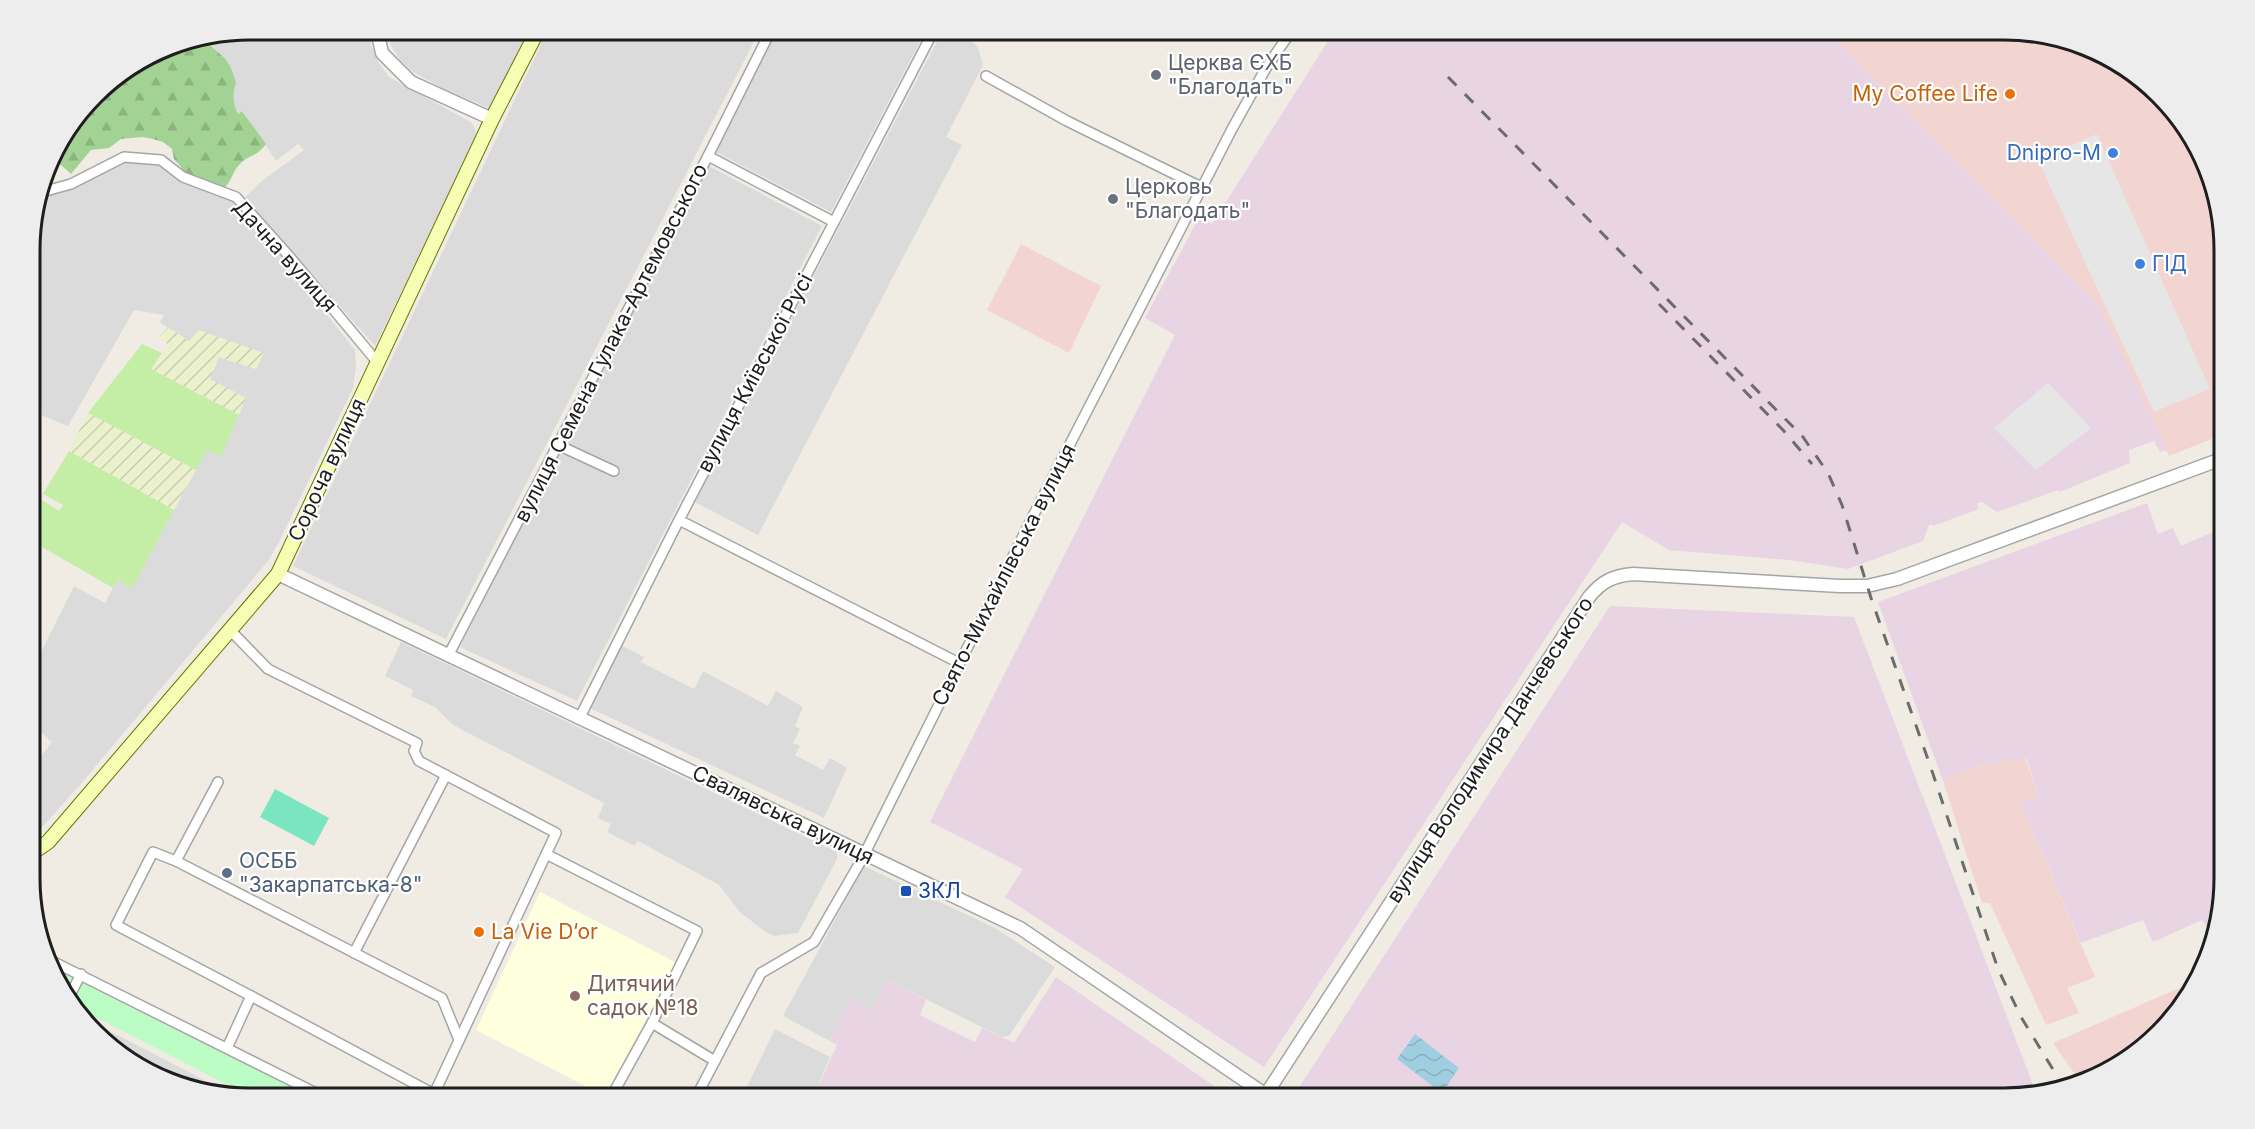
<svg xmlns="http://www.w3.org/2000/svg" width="2255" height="1129" font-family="Inter,sans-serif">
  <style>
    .residential { fill: #dcdbdb }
    .commercial { fill: #f2d4d1 }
    .industrial { fill: #e9d4e4 }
    .education { fill: #fdffdd }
    .farmland { fill: url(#farmland-furrows) }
    .forest { fill: url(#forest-firs) }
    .park { fill: #bcfdc5 }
    .garden { fill: #c4eea5 }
    .pitch { fill: #7be5c2 }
    .parking { fill: #e6e6e6 }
    .water { fill: url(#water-waves) }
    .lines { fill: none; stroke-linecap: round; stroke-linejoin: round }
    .minor-casing { stroke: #a5a5a5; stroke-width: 12 }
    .tertiary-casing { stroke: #a5a5a5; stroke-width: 15 }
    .secondary-casing { stroke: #657a00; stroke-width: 16 }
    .minor { stroke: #fff; stroke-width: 9 }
    .tertiary { stroke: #fff; stroke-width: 12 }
    .secondary { stroke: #f6feb3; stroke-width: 14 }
    .rail { stroke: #6c6c6c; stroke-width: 3; stroke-dasharray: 12 12; stroke-linecap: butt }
    .worship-dot { fill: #6b7280; stroke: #fff; stroke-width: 2 }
    .food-dot { fill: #e8710a; stroke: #fff; stroke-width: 2 }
    .shop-dot { fill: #3f7fe0; stroke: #fff; stroke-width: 2 }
    .service-dot { fill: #5c6f8a; stroke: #fff; stroke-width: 2 }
    .transit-dot { fill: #1a4fb4; stroke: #fff; stroke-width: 2 }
    .education-dot { fill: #8d6e63; stroke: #fff; stroke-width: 2 }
    .labels { text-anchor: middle; stroke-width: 4.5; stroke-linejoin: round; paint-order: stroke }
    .worship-label { font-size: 21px; fill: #5b616d; stroke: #fff; text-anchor: start }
    .food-label { font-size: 21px; fill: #c56008; stroke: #fff; text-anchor: end }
    .shop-label { font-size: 21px; fill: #366cbe; stroke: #fff; text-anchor: end }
    .street-label { font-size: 21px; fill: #1e1e1e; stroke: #fff }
    .service-label { font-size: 21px; fill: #4e5e75; stroke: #fff; text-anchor: start }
    .transit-label { font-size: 21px; fill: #164399; stroke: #fff; text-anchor: start }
    .education-label { font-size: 21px; fill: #785e54; stroke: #fff; text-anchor: start }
    .rim { fill: none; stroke: #1e1e1e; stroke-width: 3 }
  </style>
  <defs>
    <pattern id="farmland-furrows" width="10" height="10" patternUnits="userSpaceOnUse" patternTransform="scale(1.5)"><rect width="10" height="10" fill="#ebf0cd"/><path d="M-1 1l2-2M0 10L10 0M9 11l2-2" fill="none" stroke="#c9cdb0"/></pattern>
    <pattern id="forest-firs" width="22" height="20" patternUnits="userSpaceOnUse" patternTransform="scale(1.5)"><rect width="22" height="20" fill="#a3d295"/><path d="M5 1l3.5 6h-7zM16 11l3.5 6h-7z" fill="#8cb480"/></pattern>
    <pattern id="water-waves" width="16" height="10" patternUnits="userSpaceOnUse" patternTransform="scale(1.5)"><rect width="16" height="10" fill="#a0cee1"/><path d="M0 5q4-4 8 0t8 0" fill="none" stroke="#89b0c1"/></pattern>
  </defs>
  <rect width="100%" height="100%" fill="#f0ece3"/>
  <g class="residential">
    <polygon points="250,30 369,30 371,45 379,63 389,77 472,123 476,131 473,145 375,346 244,198 262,181 304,150 298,144 276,161 243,111 238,114 195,41"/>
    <polygon points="388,30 533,30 489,108 446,90 410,70 400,60 391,46"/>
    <polygon points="548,30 760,30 446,639 293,566"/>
    <polygon points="777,30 926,30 831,212 716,152"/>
    <polygon points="943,30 952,30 972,41 978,48 983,65 946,137 962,145 758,535 695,502"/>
    <polygon points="124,157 161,160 183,177 236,197 289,256 284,261 355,350 356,366 353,388 279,542 268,561 85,779 38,832 32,837 32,768 52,742 32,725 31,672 74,586 105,603 117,580 132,587 207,449 221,457 210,379 219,357 256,369 189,341 160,322 164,315 134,310 68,426 31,411 30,235 42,192"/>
    <polygon points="709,166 822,226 577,701 460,647 560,450 617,476 621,470 565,442"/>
    <polygon points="401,642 837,852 837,859 798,933 774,936 764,931 740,912 719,885 712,881 638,841 634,846 607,832 611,824 598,818 604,803 453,725 435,707 411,696 413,690 385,676"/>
    <polygon points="621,645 644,657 641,662 694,689 703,671 768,706 776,691 803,707 795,726 800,729 793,743 800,746 795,755 823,770 830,758 847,768 824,818 590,708"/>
    <polygon points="864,866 995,928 1055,967 1009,1036 1002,1037 887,980 873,1011 850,1000 830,1041 783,1016"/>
    <polygon points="77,1014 233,1095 153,1076"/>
    <polygon points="775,1029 830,1057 812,1099 741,1099"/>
  </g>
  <g class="commercial">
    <polygon points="1826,30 2005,30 2102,53 2180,116 2223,222 2224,434 2169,456 2098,305"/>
    <polygon points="1021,244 1101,286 1069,353 987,310"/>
    <polygon points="2012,757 2025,758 2038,794 2020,802 2095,977 2067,988 2079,1013 2046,1025 1990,903 1982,903 1943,781 1985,763 1992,765"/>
    <polygon points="2200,979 2127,1062 2082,1084 2053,1043"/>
  </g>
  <g class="industrial">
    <polygon points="1335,30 1826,30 2098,305 2167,450 2160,452 2154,441 2129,450 2130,463 2060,492 2058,490 1997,512 1982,502 1977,503 1979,509 1933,526 1932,524 1929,525 1923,541 1848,569 1789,560 1669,550 1622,522 1264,1067 1005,897 1023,869 930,822 1175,335 1145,318 1200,216 1212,224"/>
    <polygon points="2147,503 2158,534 2173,528 2181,546 2224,527 2225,879 2212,936 2202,920 2153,942 2143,920 2081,943 2020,802 2038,794 2026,758 2015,762 2012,757 1992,765 1985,763 1943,781 1878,602"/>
    <polygon points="1610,606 1854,617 2037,1095 2019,1099 1307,1099 1296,1092"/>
    <polygon points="1056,977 1233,1099 812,1099 837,1045 830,1041 850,999 873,1011 887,980 926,1000 920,1015 975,1042 982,1028 1014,1043"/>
  </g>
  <polygon class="education" points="540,892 677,963 605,1096 476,1030"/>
  <g class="farmland">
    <polygon points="168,327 189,341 199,330 264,353 256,369 219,357 210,379 246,398 239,415 151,369 169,345 159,337"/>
    <polygon points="88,413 196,470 174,510 69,451"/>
  </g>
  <path class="forest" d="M205 39C221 59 228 53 236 83 232 93 233 105 238 114L242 111 266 144C258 156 249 155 240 164 231 173 232 184 220 191L186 178 181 167 174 159 172 149 163 142 153 139 142 137 121 139 109 148 91 150 71 174 61 165 50 162 53 153 105 85 166 47Z"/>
  <polygon class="park" points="56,967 320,1099 255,1099 72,1005"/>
  <g class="garden">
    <polygon points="142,344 162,353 151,369 239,415 221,457 207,450 196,470 88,413"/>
    <polygon points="69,451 174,510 132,588 118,580 113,588 35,543 31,548 31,493 59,511 63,505 43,494"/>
  </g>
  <polygon class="pitch" points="275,789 329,818 314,846 260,817"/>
  <g class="parking">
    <polygon points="2097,134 2210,389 2154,412 2038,160"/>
    <polygon points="2048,383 2091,428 2036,470 1994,428"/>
  </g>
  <polygon class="water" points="1415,1034 1459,1068 1442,1093 1397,1059"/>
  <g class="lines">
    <defs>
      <g id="minor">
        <polyline points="986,76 1067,121 1203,188"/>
        <polyline points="708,156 834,222"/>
        <polyline points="42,192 71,184 124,157 161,160 183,177 236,197 289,256 378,363"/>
        <polyline points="558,445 614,471"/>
        <polyline points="679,520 959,663"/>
        <polyline points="449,654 708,156 771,30"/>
        <polyline points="580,717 679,520 934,30"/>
        <polyline points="218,782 176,861 442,998 459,1040"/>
        <polyline points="546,854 697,931 652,1023"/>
        <polyline points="176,861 153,852 116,925 251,996"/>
        <polyline points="354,953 446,775"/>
        <polyline points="54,962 328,1099"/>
        <polyline points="69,997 81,974"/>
        <polyline points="227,1048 251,996 434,1094 556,833 419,761 414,751 417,743 268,669 230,630"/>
        <polyline points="610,1099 652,1023 715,1061"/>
        <polyline points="695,1099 761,973 814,942 862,859 1033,516 1232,129 1266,68 1292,30"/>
      </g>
      <g id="tertiary">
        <polyline points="377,30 382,53 411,82 492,119"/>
        <polyline points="278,574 1020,928 1266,1095"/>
        <path d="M1263 1099 1589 597C1602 581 1613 576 1633 574L1840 586H1867L1897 579 2224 458"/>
      </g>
      <polyline id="secondary" points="32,853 48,842 278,574 492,119 538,30"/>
    </defs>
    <use href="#minor" class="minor-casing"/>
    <use href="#tertiary" class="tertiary-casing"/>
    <use href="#secondary" class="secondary-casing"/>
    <use href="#minor" class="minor"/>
    <use href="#tertiary" class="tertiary"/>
    <use href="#secondary" class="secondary"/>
    <g class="rail">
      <polyline points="1448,77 1803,437 1828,473 1842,505 1871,598 1931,768 1998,969 2021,1017 2065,1089"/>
      <polyline points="1659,304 1783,430 1812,464"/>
    </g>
  </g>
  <g class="worship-dot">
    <circle cx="1156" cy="75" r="6"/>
    <circle cx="1113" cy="199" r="6"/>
  </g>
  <g class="food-dot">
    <circle cx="2010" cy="94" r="6"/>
    <circle cx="479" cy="932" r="6"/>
  </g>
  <g class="shop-dot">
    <circle cx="2113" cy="153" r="6"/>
    <circle cx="2140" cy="264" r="6"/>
  </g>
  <circle class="service-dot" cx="227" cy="873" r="6"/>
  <rect class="transit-dot" x="900" y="885" width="12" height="12" rx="3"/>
  <circle class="education-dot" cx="575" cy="996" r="6"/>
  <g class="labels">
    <g class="worship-label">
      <text x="1168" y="70">Церква ЄХБ<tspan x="1168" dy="24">"Благодать"</tspan></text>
      <text x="1125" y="194">Церковь<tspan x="1125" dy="24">"Благодать"</tspan></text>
    </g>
    <g class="food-label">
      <text x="1998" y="101">My Coffee Life</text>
      <text x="491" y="939" text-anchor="start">La Vie D‘or</text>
    </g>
    <g class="shop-label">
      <text x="2101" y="160">Dnipro-M</text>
      <text x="2152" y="271" text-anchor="start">ГІД</text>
    </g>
    <g class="street-label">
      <text transform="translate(285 256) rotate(48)" y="7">Дачна вулиця</text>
      <text transform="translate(611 343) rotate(-63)" y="7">вулиця Семена Гулака-Артемовського</text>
      <text transform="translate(755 373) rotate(-62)" y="7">вулиця Київської Русі</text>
      <text transform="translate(327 470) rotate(-65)" y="7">Сороча вулиця</text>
      <text transform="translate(1004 575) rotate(-63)" y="7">Свято-Михайлівська вулиця</text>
      <text transform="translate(1490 750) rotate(-57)" y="7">вулиця Володимира Данчевського</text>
      <text transform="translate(783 815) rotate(26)" y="7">Свалявська вулиця</text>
    </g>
    <g class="service-label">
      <text x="239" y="868">ОСББ<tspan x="239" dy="24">"Закарпатська-8"</tspan></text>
    </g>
    <g class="transit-label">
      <text x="918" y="898">ЗКЛ</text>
    </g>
    <g class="education-label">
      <text x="587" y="991">Дитячий<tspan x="587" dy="24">садок №18</tspan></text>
    </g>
  </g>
  <path d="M0 0H2255V1129H0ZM250 40H2004A210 210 0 0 1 2214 250V878A210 210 0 0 1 2004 1088H250A210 210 0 0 1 40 878V250A210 210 0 0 1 250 40Z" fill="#ededed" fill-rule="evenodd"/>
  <path class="rim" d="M250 40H2004A210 210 0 0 1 2214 250V878A210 210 0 0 1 2004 1088H250A210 210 0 0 1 40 878V250A210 210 0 0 1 250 40Z"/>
</svg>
